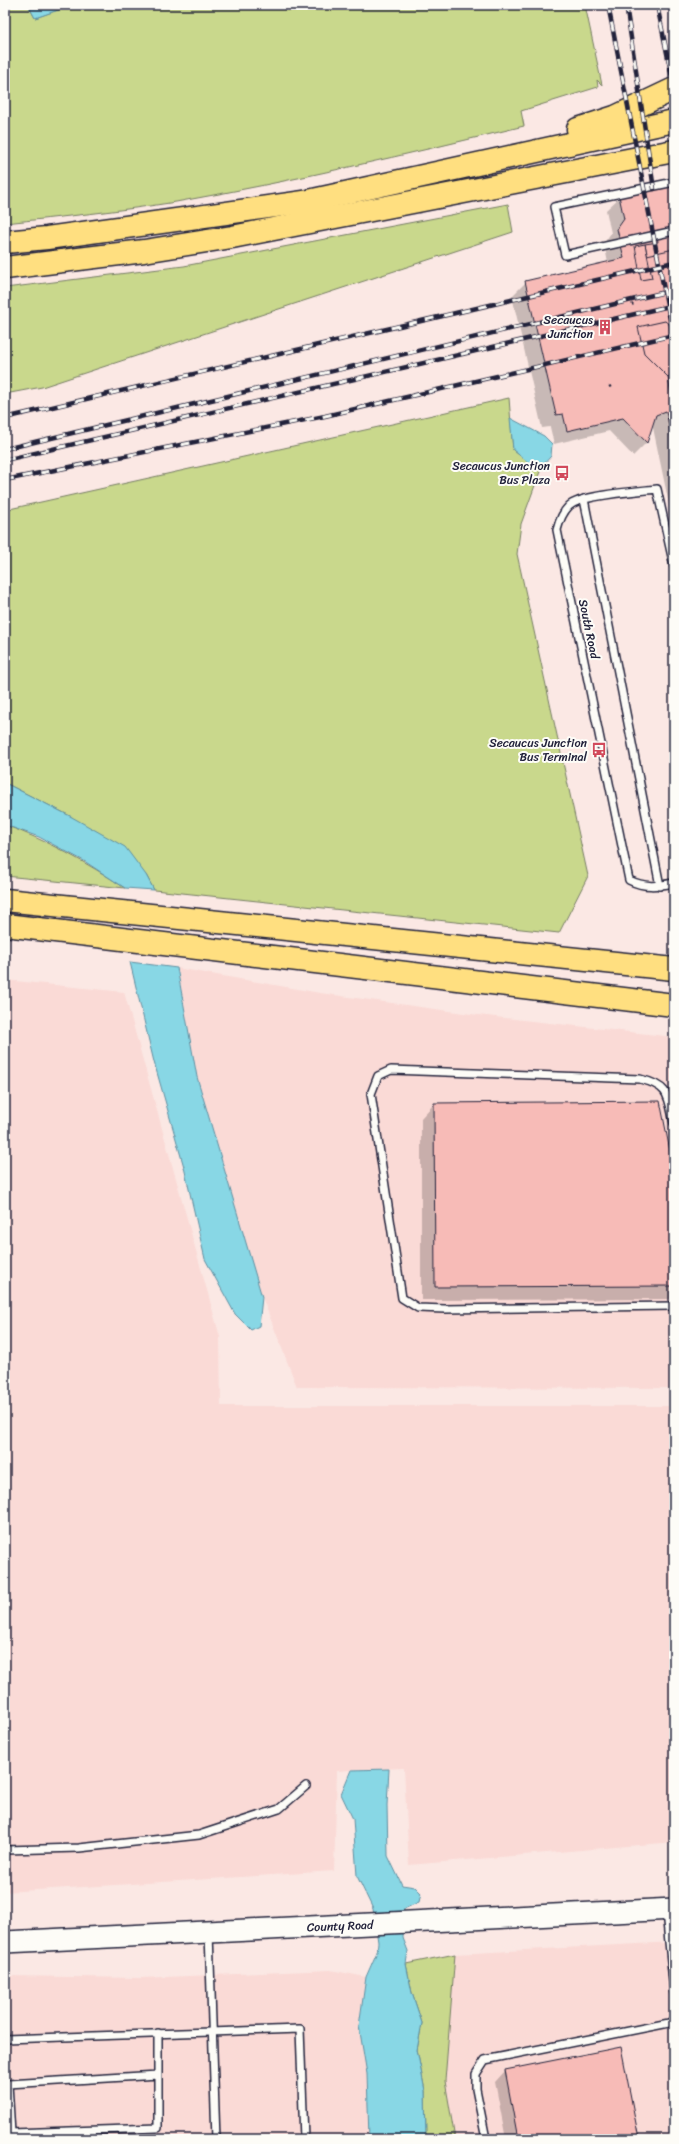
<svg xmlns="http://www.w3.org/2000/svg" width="679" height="2144" font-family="Sriracha,sans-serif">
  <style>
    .built { fill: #fadad6 }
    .green { fill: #c9d88c; stroke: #767d64 }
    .water { fill: #88d7e5; stroke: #5f8fa1 }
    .shadow { fill: #0003 }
    .building { fill: #f7bbb7; stroke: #22223b }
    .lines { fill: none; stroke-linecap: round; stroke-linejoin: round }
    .service-casing { stroke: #22223b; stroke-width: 10 }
    .secondary-casing { stroke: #22223b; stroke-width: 24 }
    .motorway-casing { stroke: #22223b; stroke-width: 25 }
    .path { stroke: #22223b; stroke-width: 2.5; stroke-dasharray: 4 3; stroke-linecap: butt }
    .service { stroke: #fdfcf7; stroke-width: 7 }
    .secondary { stroke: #fdfcf7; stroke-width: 21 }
    .motorway { stroke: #ffdf80; stroke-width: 22 }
    .rail-casing { stroke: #22223b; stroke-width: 4.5 }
    .rail { stroke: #fdfcf7; stroke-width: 3; stroke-dasharray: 9; stroke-linecap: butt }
    .labels { text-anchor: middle; stroke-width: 4; stroke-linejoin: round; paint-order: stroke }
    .poi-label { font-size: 12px; fill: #22223b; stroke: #fdfcf7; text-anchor: end }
    .street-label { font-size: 12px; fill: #22223b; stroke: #fdfcf7 }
  </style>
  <rect width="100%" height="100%" fill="#fbe8e4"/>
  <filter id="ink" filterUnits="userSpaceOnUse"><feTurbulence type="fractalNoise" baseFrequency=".025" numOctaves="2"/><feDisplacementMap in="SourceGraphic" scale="8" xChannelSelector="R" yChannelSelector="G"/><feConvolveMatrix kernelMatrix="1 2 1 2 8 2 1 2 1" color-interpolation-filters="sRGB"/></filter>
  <g filter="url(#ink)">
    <g class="built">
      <polygon points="177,968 320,993 478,1015 674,1037 674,1388 297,1387 262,1297 247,1249 197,1077"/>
      <polygon points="5,980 124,992 220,1337 221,1406 674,1406 674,1842 409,1865 404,1768 351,1770 337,1771 334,1871 5,1892"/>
      <polygon points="674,1942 674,2139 455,2139 445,2081 455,1954"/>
      <polygon points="330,1970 366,1977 359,2026 367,2074 369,2139 5,2139 5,1976 141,1978"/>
    </g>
    <g class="green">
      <path d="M5 5H28L35 18 72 5H585L602 85 597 80 598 87 521 111 524 126C409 154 293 181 176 202 119 211 62 217 5 223Z"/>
      <polygon points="508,204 513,232 42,387 5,394 5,288 184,266"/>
      <polygon points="509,398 513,450 529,463 542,466 521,524 517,554 588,876 559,933 154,890 146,875 70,816 5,783 5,510"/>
      <path d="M5 825C48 841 86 862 125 888L5 876Z"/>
      <polygon points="455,1954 445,2081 455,2139 426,2139 425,2091 417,2050 422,2023 412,1993 406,1964"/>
    </g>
    <g class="water">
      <polygon points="28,5 73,5 35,18"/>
      <polygon points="510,418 544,436 552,444 551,456 542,466 529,463 513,450"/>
      <polygon points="5,783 70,816 125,847 146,875 154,890 125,888 84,861 39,837 5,825"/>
      <polygon points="130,962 177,968 197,1077 262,1297 259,1326 251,1330 235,1314 205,1259 184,1167 154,1062"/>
      <polygon points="389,1769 387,1805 388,1856 402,1885 415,1887 421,1893 419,1902 404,1909 403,1938 408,1951 406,1964 412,1993 422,2023 417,2050 425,2091 426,2139 369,2139 367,2074 359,2026 366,1977 377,1952 378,1942 373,1909 357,1876 353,1819 341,1794 351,1770"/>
    </g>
    <g class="shadow">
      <polygon points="674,186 674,528 652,423 646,443 633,456 609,431 554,444 550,427 542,428 512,296 526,282 608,263 604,243 611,233 606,210 620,197"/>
      <polygon points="434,1104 674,1176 674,1299 421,1300 421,1118"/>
      <polygon points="620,2048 638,2139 506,2139 495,2082 505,2071"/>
    </g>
    <g class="building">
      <polygon points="674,185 674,451 666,411 656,415 647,443 623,418 567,431 563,414 556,415 525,281 624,258 617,229 624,219 619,196"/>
      <polygon points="670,233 674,249 647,255 645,244 658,242 657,235"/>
      <polygon points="645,244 652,278 641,280 635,246"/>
      <polygon points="665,321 674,328 674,376 668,377 644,353 638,327"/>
      <polygon points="674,376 674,401 672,401 668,377"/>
      <polygon points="660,1101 674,1171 674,1286 435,1287 434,1103"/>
      <polygon points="621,2047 639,2139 518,2139 505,2070"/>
    </g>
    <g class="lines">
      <defs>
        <g id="service">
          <polyline points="674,182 554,207 565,255 674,231"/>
          <polyline points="584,499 660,886"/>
          <path d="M674 566 657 489C640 491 580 495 569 506 563 512 559 522 557 530L629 880C645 888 657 886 674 883"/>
          <path d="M674 1123C668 1096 670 1086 640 1079L391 1070 378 1076 371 1094 402 1298 418 1308 445 1309 674 1306"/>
          <polyline points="5,1850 79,1848 199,1835 279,1809 306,1786"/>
          <polyline points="666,1912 674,1992"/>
          <polyline points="209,1933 216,2139"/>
          <polyline points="158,2033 158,2128 11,2133 8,2084 158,2075"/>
          <polyline points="5,2039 300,2029 304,2139"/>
          <polyline points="486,2139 476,2089 476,2074 485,2060 674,2022"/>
        </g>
        <polyline id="secondary" points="5,1942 674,1909"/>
        <g id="motorway">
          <polyline points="578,129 615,117 674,89"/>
          <polyline points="5,242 47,238 304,202 674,121"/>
          <polyline points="5,268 144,251 232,237 674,151"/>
          <polyline points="5,900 674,969"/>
          <polyline points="5,925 674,1005"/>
        </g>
      </defs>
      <use href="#service" class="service-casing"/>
      <use href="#secondary" class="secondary-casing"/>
      <use href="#motorway" class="motorway-casing"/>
      <g class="path">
        <polyline points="632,305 633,304"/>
        <polyline points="609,387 611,386"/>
      </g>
      <use href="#service" class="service"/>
      <use href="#secondary" class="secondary"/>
      <use href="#motorway" class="motorway"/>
      <defs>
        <g id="rail">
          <polyline points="608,5 674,340"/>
          <polyline points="626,5 654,189"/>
          <polyline points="657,5 674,87"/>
          <polyline points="5,418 674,262"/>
          <polyline points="5,449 674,290"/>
          <polyline points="5,460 674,305"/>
          <polyline points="5,480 325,416 674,335"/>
        </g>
      </defs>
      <use href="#rail" class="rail-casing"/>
      <use href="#rail" class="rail"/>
    </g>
  </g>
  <defs>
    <symbol id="building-bare" viewBox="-9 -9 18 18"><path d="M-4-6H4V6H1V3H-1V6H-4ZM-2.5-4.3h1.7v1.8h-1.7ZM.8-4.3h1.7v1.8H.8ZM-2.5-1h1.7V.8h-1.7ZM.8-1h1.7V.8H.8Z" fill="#d1495b" stroke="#fdfcf7" stroke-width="2.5" paint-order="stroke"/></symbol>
    <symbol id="bus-bare" viewBox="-9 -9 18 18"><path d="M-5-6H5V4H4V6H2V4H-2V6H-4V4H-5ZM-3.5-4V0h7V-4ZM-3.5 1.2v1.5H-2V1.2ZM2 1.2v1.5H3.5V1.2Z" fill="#d1495b" stroke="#fdfcf7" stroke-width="2.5" paint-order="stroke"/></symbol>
  </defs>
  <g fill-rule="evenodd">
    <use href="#building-bare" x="594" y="316" width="22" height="22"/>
    <use href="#bus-bare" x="551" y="462" width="22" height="22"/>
    <use href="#bus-bare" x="588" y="739" width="22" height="22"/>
  </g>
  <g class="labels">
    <g class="poi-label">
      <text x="593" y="324">Secaucus<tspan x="593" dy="14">Junction</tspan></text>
      <text x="550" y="470">Secaucus Junction<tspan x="550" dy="14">Bus Plaza</tspan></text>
      <text x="587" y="747">Secaucus Junction<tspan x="587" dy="14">Bus Terminal</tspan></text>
    </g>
    <g class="street-label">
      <text transform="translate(589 629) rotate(78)" y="4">South Road</text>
      <text transform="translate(340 1926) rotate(-2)" y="4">County Road</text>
    </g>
  </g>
  <rect width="679" height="2144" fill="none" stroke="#fdfcf7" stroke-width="20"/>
  <rect x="10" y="10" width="659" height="2124" fill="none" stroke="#22223b" stroke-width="1.5" filter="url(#ink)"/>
</svg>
